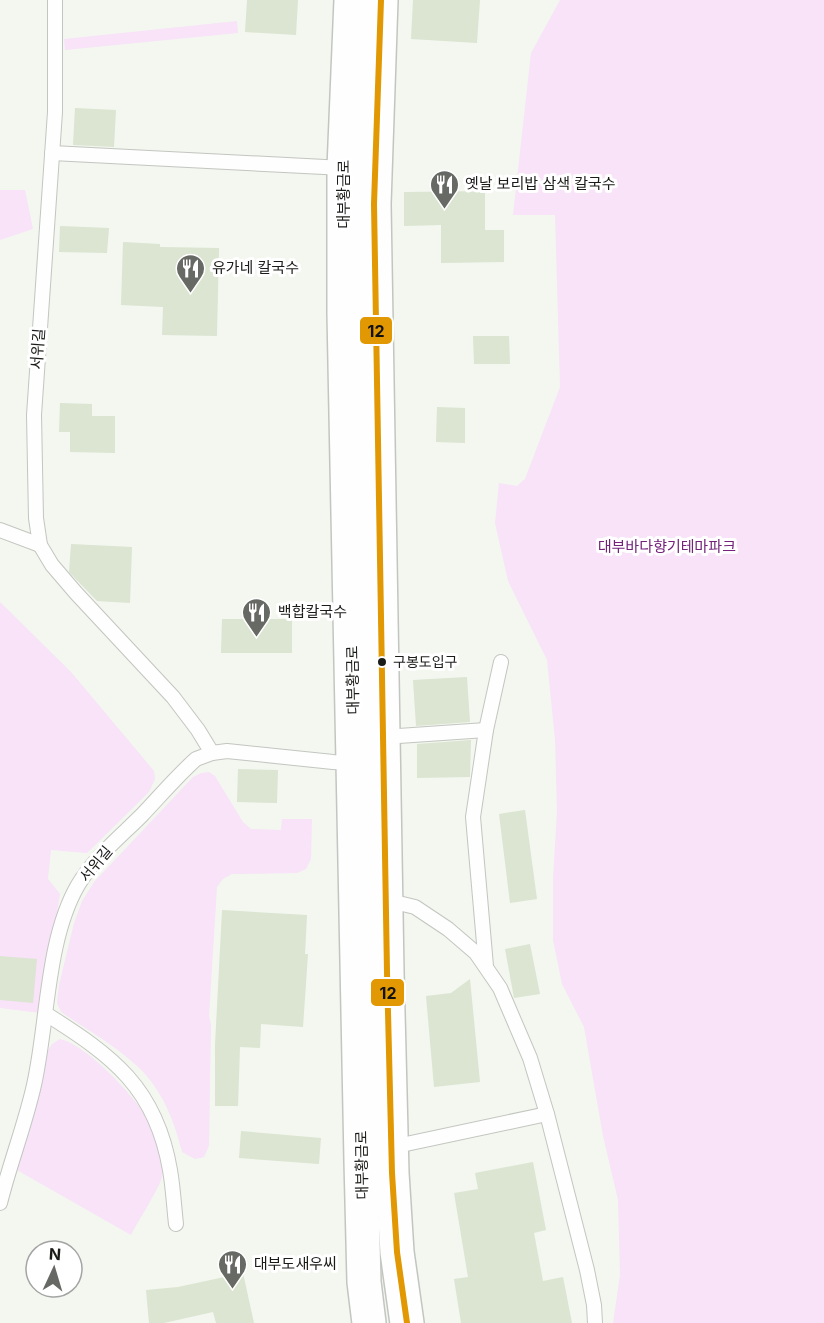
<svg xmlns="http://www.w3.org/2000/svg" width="824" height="1323" font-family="Inter,'Noto Sans KR',sans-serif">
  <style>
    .green { fill: #f8e3f8 }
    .building { fill: #dbe5d1 }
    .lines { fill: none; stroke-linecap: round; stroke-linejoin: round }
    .service-casing { stroke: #c3c6c0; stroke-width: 16 }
    .secondary-casing { stroke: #c3c6c0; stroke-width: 36 }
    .service { stroke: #fdfefd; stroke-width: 14 }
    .secondary { stroke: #fdfefd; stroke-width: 33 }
    .bus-1-casing { stroke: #fff; stroke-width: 10 }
    .bus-1 { stroke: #e19802; stroke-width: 6 }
    .bus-dot { fill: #1a1c18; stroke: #fff; stroke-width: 2 }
    .labels { text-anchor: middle; stroke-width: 6; stroke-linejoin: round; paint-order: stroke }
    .bus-label { font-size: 14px; fill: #1a1c18; stroke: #fff; text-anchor: start }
    .poi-label { font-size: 15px; fill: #1a1c18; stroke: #fff; text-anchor: start }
    .street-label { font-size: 15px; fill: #1a1c18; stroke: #fff }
    .park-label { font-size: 15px; fill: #74237b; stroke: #fff }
    .line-badge { stroke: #fff; stroke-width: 2 }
    .pale-badge-label { font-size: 16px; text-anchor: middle; font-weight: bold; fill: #111 }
  </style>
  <rect width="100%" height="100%" fill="#f3f7f0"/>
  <g class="green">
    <polygon points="560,0 824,0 824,1323 613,1323 620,1275 618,1200 603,1136 584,1027 562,984 553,940 553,879 557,811 555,740 547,660 508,581 495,523 499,483 517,486 525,479 560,387 555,215 513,215 531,53"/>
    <polygon points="237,21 238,33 65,50 64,39"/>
    <polygon points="0,190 25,190 33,229 0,240"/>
    <polygon points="0,602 71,672 154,771 155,779 149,792 87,853 51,850 48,879 60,894 40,1013 0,1008"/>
    <path d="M209 772 215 776 243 822 251 829 281 830 282 819H312L311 859 306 869 297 873 232 874 223 879 217 887 209 1016 211 1025 209 1146 204 1157 195 1159 182 1152C176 1128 168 1105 153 1084 134 1056 89 1031 61 1012L57 1003 59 985 74 923 82 901 94 882 193 777 201 773Z"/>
    <path d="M60 1039C87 1045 137 1098 150 1123 157 1136 165 1164 162 1177 160 1187 137 1223 131 1235L15 1169 36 1106 47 1052 52 1044Z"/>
  </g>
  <g class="building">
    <polygon points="247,0 298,0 296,35 245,32"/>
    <polygon points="413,0 480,0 477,43 411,39"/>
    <polygon points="75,108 116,110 114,147 73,145"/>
    <polygon points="485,191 485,230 504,230 504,262 441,263 441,225 404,226 404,192"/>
    <polygon points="60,226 109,228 107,253 59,252"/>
    <polygon points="123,242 160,244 160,247 219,248 217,336 162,335 163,307 121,305"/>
    <polygon points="473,336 509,336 510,364 474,364"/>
    <polygon points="60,403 92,404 92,416 115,416 115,453 70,452 70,432 59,432"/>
    <polygon points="437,407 465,408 465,443 436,442"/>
    <polygon points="71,544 132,547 130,603 97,601 69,572"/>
    <polygon points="222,619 292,619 292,653 221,653"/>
    <polygon points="467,677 470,722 416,726 413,680"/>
    <polygon points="471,740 470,777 417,778 417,744"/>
    <polygon points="238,769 278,770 277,803 237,802"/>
    <polygon points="525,810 537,899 510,903 499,814"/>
    <polygon points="222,910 307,915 305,954 308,954 303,1027 261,1024 260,1048 240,1047 238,1106 215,1106 215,1045"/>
    <polygon points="530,944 540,994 514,998 505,949"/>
    <polygon points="0,956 37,959 33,1003 0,1000"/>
    <polygon points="470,979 480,1082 434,1087 426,996 451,993"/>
    <polygon points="241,1131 321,1138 319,1164 239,1158"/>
    <polygon points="533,1162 546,1230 534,1233 543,1281 563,1277 572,1323 461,1323 454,1279 468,1277 454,1193 478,1189 475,1173"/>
    <polygon points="243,1273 254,1323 216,1323 213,1312 164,1323 149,1323 146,1290 178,1287"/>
  </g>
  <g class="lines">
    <defs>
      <g id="service">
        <polyline points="55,0 55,112 34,415 36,518 40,545 52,565 76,593 173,697 198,730 212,753"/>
        <polyline points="52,153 344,168"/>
        <polyline points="0,530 40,545"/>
        <polyline points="384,737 486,730"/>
        <polyline points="386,900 415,907 448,929 476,953 500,988 530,1058 547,1114 587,1270 594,1305 595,1323"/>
        <polyline points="486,966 473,817 486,730 501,662"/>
        <path d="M46 1014C113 1056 156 1088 170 1170 173 1187 174 1206 176 1224"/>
        <polyline points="392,1147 547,1114"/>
        <path d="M0 1203C10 1163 25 1125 34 1085 48 1023 46 940 78 885 94 858 120 837 142 815 160 796 177 776 196 759L212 753 227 751 333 762 353 763"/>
      </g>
      <g id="secondary">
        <polyline points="351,0 344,168 344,314 361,1161 364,1282 369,1323"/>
        <polyline points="381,0 374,204 387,972 392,1173 397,1252 407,1323"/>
      </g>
    </defs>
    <use href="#service" class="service-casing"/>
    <use href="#secondary" class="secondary-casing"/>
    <use href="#service" class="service"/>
    <use href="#secondary" class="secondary"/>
    <defs>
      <polyline id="bus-1" points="381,0 374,204 387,972 392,1173 397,1252 407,1323"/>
    </defs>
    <use href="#bus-1" class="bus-1-casing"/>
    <use href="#bus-1" class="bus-1"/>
  </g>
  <defs>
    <symbol id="restaurant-pin" viewBox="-11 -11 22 30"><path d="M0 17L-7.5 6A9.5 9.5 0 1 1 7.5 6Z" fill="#666964" stroke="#fff"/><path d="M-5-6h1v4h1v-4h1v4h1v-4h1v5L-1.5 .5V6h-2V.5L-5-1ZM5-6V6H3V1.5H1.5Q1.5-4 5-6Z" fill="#fff"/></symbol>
  </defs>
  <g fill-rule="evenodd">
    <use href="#restaurant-pin" x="428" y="168" width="33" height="45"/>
    <use href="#restaurant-pin" x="174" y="252" width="33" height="45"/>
    <use href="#restaurant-pin" x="240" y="596" width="33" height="45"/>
    <use href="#restaurant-pin" x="216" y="1248" width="33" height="45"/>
  </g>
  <circle class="bus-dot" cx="382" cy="662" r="5"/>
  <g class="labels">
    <g class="bus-label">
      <text x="393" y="667">구봉도입구</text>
    </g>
    <g class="poi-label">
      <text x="465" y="189">옛날 보리밥 삼색 칼국수</text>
      <text x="212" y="273">유가네 칼국수</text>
      <text x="278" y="617">백합칼국수</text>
      <text x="254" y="1269">대부도새우씨</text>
    </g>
    <g class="street-label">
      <text transform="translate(344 194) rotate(-90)" y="5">대부황금로</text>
      <text transform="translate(38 349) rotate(-86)" y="5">서위길</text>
      <text transform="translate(353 680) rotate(-91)" y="5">대부황금로</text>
      <text transform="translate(96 864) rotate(-50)" y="5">서위길</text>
      <text transform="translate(362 1165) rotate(-91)" y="5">대부황금로</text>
    </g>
    <g class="park-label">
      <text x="667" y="552">대부바다향기테마파크</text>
    </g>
  </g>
  <g class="line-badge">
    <rect x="359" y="316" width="34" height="29" rx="6" fill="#e19802"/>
    <rect x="370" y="978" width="35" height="29" rx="6" fill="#e19802"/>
  </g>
  <g class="pale-badge-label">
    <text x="376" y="337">12</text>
    <text x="388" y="999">12</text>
  </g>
  <g transform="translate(54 1269) rotate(4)"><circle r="28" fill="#ffffff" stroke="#a3a4a3" stroke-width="1.5"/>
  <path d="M0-4.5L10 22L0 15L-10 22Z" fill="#666964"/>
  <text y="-9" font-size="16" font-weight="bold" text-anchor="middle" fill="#1a1c18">N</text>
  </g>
</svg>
